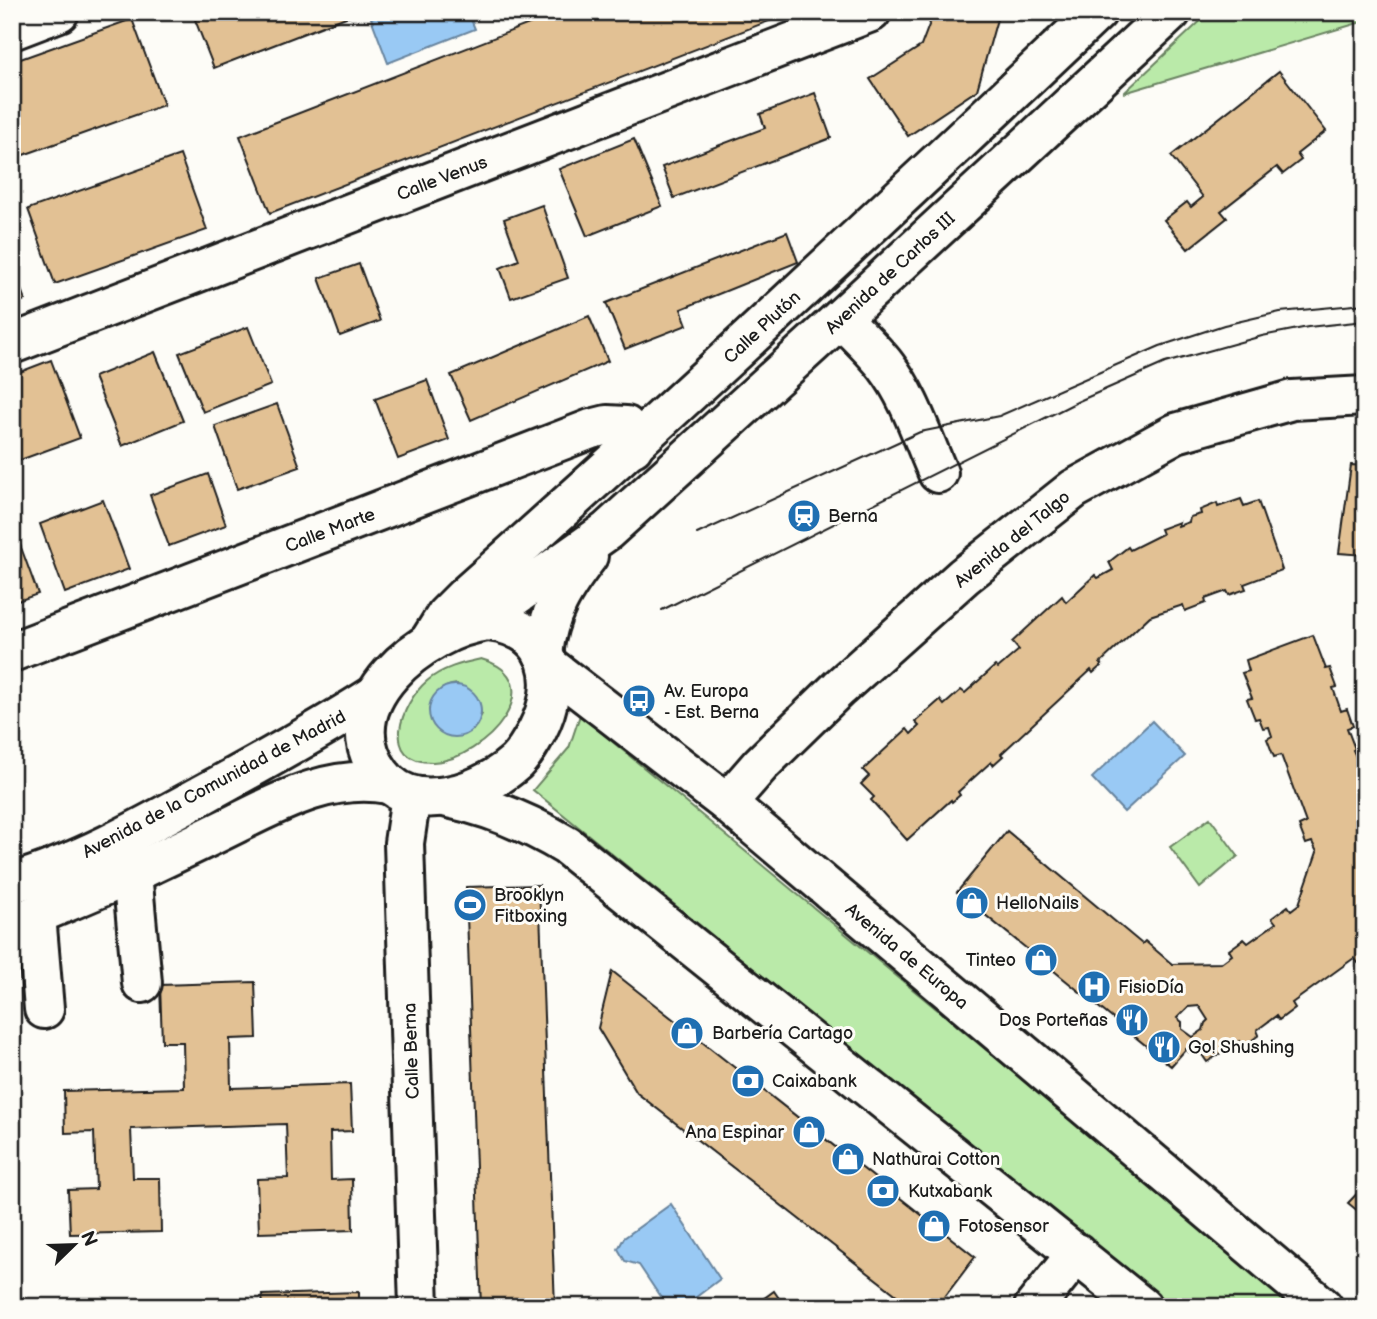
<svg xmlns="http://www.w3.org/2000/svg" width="1377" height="1319" font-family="'Balsamiq Sans',sans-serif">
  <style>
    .green { fill: #baeaa9; stroke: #6b8362; stroke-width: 2; fill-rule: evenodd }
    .water { fill: #99c9f4; stroke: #67849e; stroke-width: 2 }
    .building { fill: #e2c194; stroke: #1c1c1c; stroke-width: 2; fill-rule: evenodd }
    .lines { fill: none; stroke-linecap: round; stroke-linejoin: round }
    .minor-casing { stroke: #1c1c1c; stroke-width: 44 }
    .minor { stroke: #fdfcf7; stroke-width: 38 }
    .tram { stroke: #1c1c1c; stroke-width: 2 }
    .labels { text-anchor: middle; stroke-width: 6; stroke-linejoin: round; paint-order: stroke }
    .street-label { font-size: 18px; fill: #1c1c1c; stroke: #fdfcf7 }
    .poi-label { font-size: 18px; fill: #1c1c1c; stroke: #fdfcf7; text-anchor: start }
  </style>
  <rect width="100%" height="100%" fill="#fdfcf7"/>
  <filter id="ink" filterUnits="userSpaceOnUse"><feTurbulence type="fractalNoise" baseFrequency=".0143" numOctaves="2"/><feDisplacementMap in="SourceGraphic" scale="14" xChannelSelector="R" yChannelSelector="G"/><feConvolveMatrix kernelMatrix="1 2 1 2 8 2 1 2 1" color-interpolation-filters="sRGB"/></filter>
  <g filter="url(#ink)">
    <g class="green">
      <polygon points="1210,12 1365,12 1365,21 1124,93"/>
      <path d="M481 659C556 680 484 761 433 762 379 763 401 703 427 681 442 668 462 663 481 659ZM457 684 482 714 473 730 429 710C432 694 441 686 457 684Z"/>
      <polygon points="580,715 1298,1307 1171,1307 533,790 569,748"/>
      <polygon points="1210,818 1238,856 1200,888 1170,847"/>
    </g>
    <g class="water">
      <polygon points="387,12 468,12 475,29 388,63 371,18"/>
      <circle cx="455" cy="711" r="26"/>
      <polygon points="1152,721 1185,756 1124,812 1092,778"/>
      <polygon points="671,1204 720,1279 683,1307 667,1307 639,1265 625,1261 618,1249 624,1238"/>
    </g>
    <g class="building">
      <polygon points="192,12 359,12 214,68"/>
      <polygon points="560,12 787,14 270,213 240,136"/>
      <polygon points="934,12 999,12 977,90 908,136 870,79 921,46"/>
      <polygon points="132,19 164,105 12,159 12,62"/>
      <polygon points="1279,71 1326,131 1297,154 1301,160 1283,174 1277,167 1221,211 1227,218 1188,249 1164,220 1187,202 1191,207 1203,197 1171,156"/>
      <polygon points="815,93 831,138 674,198 662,167 765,128 760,114"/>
      <polygon points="634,139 662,206 587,236 559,169"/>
      <polygon points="180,155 207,230 55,284 28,209"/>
      <polygon points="542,205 568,278 511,298 500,268 519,260 504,219"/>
      <polygon points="787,232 798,262 681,309 687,325 625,349 606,303"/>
      <polygon points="359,264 380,321 340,336 319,278"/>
      <polygon points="12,266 25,300 12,305"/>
      <polygon points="589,316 608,361 471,420 451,375"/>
      <polygon points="248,327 271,385 203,412 179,353"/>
      <polygon points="155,352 183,421 122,446 94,377"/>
      <polygon points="51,360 80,438 12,463 12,375"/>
      <polygon points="427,380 449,440 398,459 375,399"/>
      <polygon points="277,404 300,467 237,489 215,426"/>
      <polygon points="1351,465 1365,466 1365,555 1339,553"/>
      <polygon points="208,474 226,525 169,546 150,495"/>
      <polygon points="1241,499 1244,506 1258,501 1282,570 1244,584 1246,589 1229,595 1227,591 1205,599 1206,603 1185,611 1183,605 1150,616 1100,663 1102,665 1093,673 1091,670 1001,754 1003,756 993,765 991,762 958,792 960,795 952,802 951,800 907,840 871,800 874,797 861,784 869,776 863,770 907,729 911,734 919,726 915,722 940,700 944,705 961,690 965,693 995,666 998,668 1019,650 1012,642 1062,596 1066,602 1095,575 1098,578 1113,570 1109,562 1128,547 1130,550 1162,534 1160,529 1179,522 1178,526 1189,522 1190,517 1201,514 1200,510 1217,503 1218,507"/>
      <polygon points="103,500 129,569 65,593 40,524"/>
      <polygon points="15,531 38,594 12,603 12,532"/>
      <path d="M1313 635 1326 669 1330 668 1337 687 1333 688 1341 711 1347 709 1353 726 1347 728 1355 749 1353 750 1365 777V958L1358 963 1354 958 1292 1003 1295 1008 1279 1020 1276 1016 1257 1030 1259 1035 1244 1046 1240 1041 1207 1062 1198 1049 1195 1051 1193 1048 1189 1052 1186 1049 1171 1066 957 892 1007 831 1142 944 1145 941 1172 964 1221 963 1232 955 1229 950 1244 939 1248 943 1276 923 1272 918 1288 906 1291 910 1299 904 1317 852 1312 842 1306 844 1299 826 1306 823 1281 755 1274 757 1267 739 1272 736 1269 727 1263 728 1259 718 1255 719 1247 699 1252 698 1242 673 1249 671 1246 660ZM1199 1006 1208 1020 1205 1023 1203 1030 1193 1037 1182 1029V1022L1177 1018 1188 1007Z"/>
      <polygon points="539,885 555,1307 481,1307 466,887"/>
      <polygon points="612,971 975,1257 937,1307 912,1307 637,1093 598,1028"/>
      <polygon points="255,982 257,1038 230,1039 231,1088 350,1084 352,1131 330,1132 331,1180 352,1179 353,1230 259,1233 257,1179 288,1178 286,1124 131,1129 133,1178 160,1178 161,1232 70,1234 68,1190 96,1189 94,1132 65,1133 64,1091 184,1088 183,1042 162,1042 160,985"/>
      <polygon points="1365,1185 1365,1217 1348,1203"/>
      <polygon points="774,1291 785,1307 752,1307"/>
      <polygon points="359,1292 359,1307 263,1307 262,1295"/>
    </g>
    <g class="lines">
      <defs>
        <g id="minor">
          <polyline points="12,30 59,12"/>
          <path d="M841 318C856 334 873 349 886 366 910 397 922 437 938 473"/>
          <polyline points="12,344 871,12"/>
          <path d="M488 621C551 628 563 681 537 731 531 742 525 753 516 762 490 785 455 800 420 797 403 795 390 787 380 773 330 704 423 629 488 621Z"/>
          <polyline points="471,623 501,606 607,531 841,318 1171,12"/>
          <path d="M429 642 446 615 464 597C679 406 888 210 1097 12"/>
          <polyline points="12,652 591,429 607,425 626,426 634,436 633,447"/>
          <path d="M543 654C548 612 563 589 588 556"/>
          <polyline points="549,666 727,803 1323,1307"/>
          <polyline points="411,796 404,843 419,1307"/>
          <path d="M448 798C491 807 529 823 567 846L1142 1307"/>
          <polyline points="727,803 761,764 839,688 964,576 1074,489 1176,433 1292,400 1365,396"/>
          <polyline points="132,873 142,983"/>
          <path d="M12 883C79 863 142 828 202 795 261 763 319 731 375 695"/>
          <polyline points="36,915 44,1009"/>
          <path d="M12 925C53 907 95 891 135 872 169 856 203 840 237 823 285 799 333 774 389 784"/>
          <polyline points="1034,1307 1077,1253"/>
        </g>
      </defs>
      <use href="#minor" class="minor-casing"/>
      <use href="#minor" class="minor"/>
      <g class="tram">
        <polyline points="697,534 920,432 999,416 1160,346 1224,325 1280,312 1365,304"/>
        <polyline points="662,610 1079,401 1165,363 1262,336 1308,327 1365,321"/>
      </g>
    </g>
  </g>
  <defs>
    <symbol id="station-disc" viewBox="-11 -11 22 22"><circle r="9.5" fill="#1f6fb2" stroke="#fdfcf7"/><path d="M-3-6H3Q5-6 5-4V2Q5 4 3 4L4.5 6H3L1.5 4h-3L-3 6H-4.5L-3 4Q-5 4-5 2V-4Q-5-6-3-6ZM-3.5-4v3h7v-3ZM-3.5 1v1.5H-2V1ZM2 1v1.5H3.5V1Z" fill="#fff"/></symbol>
    <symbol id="bus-disc" viewBox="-11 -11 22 22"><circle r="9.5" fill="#1f6fb2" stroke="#fdfcf7"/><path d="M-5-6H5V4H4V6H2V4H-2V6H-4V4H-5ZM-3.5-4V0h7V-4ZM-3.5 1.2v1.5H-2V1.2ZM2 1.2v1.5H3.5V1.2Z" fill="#fff"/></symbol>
    <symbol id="shop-disc" viewBox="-11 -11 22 22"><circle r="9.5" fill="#1f6fb2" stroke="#fdfcf7"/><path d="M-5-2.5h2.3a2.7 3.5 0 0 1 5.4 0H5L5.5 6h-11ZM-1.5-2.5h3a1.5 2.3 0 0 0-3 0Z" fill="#fff"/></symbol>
    <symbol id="stadium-disc" viewBox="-11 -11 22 22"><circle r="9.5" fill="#1f6fb2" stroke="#fdfcf7"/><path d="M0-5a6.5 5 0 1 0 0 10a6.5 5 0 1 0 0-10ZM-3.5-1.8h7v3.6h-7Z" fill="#fff"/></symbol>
    <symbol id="hospital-disc" viewBox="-11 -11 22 22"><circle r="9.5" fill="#1f6fb2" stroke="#fdfcf7"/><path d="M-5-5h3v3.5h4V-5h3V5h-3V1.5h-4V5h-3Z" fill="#fff"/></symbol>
    <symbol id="restaurant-disc" viewBox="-11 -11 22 22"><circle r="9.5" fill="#1f6fb2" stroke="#fdfcf7"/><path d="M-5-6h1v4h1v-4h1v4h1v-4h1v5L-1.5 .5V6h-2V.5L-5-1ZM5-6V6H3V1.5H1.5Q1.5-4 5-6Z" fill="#fff"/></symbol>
    <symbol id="bank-disc" viewBox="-11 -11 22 22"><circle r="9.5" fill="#1f6fb2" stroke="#fdfcf7"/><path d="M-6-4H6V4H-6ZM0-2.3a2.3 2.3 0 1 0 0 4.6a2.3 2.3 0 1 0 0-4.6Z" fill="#fff"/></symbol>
  </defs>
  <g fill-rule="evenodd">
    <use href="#station-disc" x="785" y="497" width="38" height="38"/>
    <use href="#bus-disc" x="620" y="682" width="38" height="38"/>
    <use href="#shop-disc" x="953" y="884" width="38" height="38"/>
    <use href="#stadium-disc" x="451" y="886" width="38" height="38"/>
    <use href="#shop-disc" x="1022" y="941" width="38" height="38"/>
    <use href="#hospital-disc" x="1075" y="968" width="38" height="38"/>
    <use href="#restaurant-disc" x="1113" y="1001" width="38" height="38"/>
    <use href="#shop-disc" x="668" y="1014" width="38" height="38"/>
    <use href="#restaurant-disc" x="1145" y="1028" width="38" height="38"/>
    <use href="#bank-disc" x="729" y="1062" width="38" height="38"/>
    <use href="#shop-disc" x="790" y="1113" width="38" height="38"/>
    <use href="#shop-disc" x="829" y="1140" width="38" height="38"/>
    <use href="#bank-disc" x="864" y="1172" width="38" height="38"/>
    <use href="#shop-disc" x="915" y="1207" width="38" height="38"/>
  </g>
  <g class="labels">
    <g class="street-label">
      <text transform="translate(442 178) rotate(-21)" y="6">Calle Venus</text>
      <text transform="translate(890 273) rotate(-43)" y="6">Avenida de Carlos III</text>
      <text transform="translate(762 327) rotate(-43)" y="6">Calle Plutón</text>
      <text transform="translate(330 530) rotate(-21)" y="6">Calle Marte</text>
      <text transform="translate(1012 539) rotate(-39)" y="6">Avenida del Talgo</text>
      <text transform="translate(214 784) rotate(-28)" y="6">Avenida de la Comunidad de Madrid</text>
      <text transform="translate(907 956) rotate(40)" y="6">Avenida de Europa</text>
      <text transform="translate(411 1051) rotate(-92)" y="6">Calle Berna</text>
    </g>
    <g class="poi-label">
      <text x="828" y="522">Berna</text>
      <text x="664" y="697">Av. Europa<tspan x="664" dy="21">- Est. Berna</tspan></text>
      <text x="494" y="901">Brooklyn<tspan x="494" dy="21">Fitboxing</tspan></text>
      <text x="996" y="909">HelloNails</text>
      <text x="1016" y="966" text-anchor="end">Tinteo</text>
      <text x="1118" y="993">FisioDía</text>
      <text x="1108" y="1026" text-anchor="end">Dos Porteñas</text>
      <text x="712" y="1039">Barbería Cartago</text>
      <text x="1188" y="1053">Go! Shushing</text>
      <text x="772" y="1087">Caixabank</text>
      <text x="784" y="1138" text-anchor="end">Ana Espinar</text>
      <text x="872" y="1165">Nathurai Cotton</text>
      <text x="908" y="1197">Kutxabank</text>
      <text x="958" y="1232">Fotosensor</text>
    </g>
  </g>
  <rect width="1377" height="1319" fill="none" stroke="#fdfcf7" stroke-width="42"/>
  <rect x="21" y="21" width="1335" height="1277" fill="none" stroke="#1c1c1c" stroke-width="2.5" filter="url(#ink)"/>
  <g transform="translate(74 1245) rotate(67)" stroke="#fdfcf7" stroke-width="5" paint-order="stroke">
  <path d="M0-5L12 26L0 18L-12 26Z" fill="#1c1c1c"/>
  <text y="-10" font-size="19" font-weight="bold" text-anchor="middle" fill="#1c1c1c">N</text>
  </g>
</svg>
